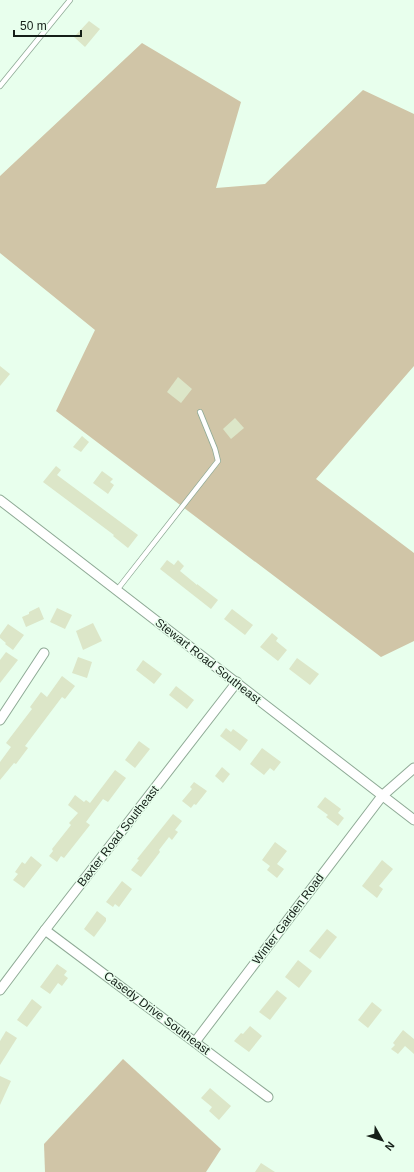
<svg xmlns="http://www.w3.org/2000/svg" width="414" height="1172" font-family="Helvetica,sans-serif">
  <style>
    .green { fill: #d0c5a7 }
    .building { fill: #dce6c8 }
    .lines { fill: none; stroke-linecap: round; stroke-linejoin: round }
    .service-casing { stroke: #8faa96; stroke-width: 6 }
    .minor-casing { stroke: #8faa96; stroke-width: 11 }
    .service { stroke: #fff; stroke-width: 4.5 }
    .minor { stroke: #fff; stroke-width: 9 }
    .labels { text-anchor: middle; stroke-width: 3; stroke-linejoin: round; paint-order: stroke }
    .street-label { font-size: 12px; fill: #151f18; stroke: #e8ffed }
  </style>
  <rect width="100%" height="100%" fill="#e8ffed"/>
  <g class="green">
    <polygon points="142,43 241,102 216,188 265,184 363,90 414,114 414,366 316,479 414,553 414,641 381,657 56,411 95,330 0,253 0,176"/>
    <polygon points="123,1059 221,1149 206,1172 45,1172 44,1144"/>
  </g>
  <g class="building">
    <polygon points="89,21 100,29 85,47 74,37"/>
    <polygon points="0,366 10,374 0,386"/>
    <polygon points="178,377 192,389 181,403 167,392"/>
    <polygon points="235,418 244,428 231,439 223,429"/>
    <polygon points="82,436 89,442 81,452 73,447"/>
    <polygon points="56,466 61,470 57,475 138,535 128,548 113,536 114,535 43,482"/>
    <polygon points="102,471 113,479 110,482 114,485 108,494 93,483"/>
    <polygon points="167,560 174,565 178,560 184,566 180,571 197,585 197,584 218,600 211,609 160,569"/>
    <polygon points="39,607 44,619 26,627 22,617 29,614 29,612"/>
    <polygon points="57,608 72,615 65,629 50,622"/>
    <polygon points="232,609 253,625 245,635 224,619"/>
    <polygon points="93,623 102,641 83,650 76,631"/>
    <polygon points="8,624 24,635 13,650 5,644 6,643 0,638 0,635"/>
    <polygon points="272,633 278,638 276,641 287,650 278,661 260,647"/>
    <polygon points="6,652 18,660 0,683 0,660"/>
    <polygon points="78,657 92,662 87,678 72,673"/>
    <polygon points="297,658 319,674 310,685 289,669"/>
    <polygon points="143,660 162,674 154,684 136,670"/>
    <polygon points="62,676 75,686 65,699 62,697 25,746 28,748 16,764 14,763 0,780 0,762 11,747 6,743 32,709 30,707 41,692 47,697"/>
    <polygon points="176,686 194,700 187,709 169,695"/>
    <polygon points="226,728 231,732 233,729 248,740 240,751 220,736"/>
    <polygon points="139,741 150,749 135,768 125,760"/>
    <polygon points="262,748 281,762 274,771 270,768 264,775 250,764"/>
    <polygon points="222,767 230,774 223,783 215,776"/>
    <polygon points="115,770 126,778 108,802 103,799 86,822 90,825 64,858 61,856 57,862 49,856 53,851 52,849 71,825 69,823 78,813 68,805 75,795 84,802 86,800 90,803"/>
    <polygon points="194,782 207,791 196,805 194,804 191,808 182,801 192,789 190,787"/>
    <polygon points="325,797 341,809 338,813 344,818 338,826 326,817 328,815 317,807"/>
    <polygon points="173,814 182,821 175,830 178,832 172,840 169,837 159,850 160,852 141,877 131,870 139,860 137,859"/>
    <polygon points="275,842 287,851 277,864 284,869 277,878 267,870 270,866 262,860"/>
    <polygon points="31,856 42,865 24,888 13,880 18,874 15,872 22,862 25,864"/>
    <polygon points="382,860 393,869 379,886 383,889 377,898 362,886"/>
    <polygon points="122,881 132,889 119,907 115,904 113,907 106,902"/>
    <polygon points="97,911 106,918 106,921 94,937 84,929"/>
    <polygon points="327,929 337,937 320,959 309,951"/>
    <polygon points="298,960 312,971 299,988 285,977"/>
    <polygon points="57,964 67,971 64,975 68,978 62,986 58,983 50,994 40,987"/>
    <polygon points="277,990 287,998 270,1020 259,1012"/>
    <polygon points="32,999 42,1007 27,1027 17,1020"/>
    <polygon points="372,1002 382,1010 368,1028 358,1020"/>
    <polygon points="250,1026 262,1036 249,1052 234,1041 241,1033 243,1034"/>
    <polygon points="403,1030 414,1039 414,1054 405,1046 398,1054 391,1049 395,1045 393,1043"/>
    <polygon points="6,1031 17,1038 0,1065 0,1041"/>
    <polygon points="0,1076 11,1081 0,1105"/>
    <polygon points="210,1088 231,1106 219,1120 209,1111 212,1107 201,1098"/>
    <polygon points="261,1163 275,1172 255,1172"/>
  </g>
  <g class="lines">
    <defs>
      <g id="service">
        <polyline points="0,86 70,0"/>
        <polyline points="117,590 218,461 215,449 200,412"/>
      </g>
      <g id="minor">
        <polyline points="0,500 414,820"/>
        <polyline points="0,720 44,653"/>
        <polyline points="45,930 268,1097"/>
        <polyline points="0,990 45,930 237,682"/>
        <polyline points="195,1042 382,796 414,768"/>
      </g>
    </defs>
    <use href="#service" class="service-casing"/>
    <use href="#minor" class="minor-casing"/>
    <use href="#service" class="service"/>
    <use href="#minor" class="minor"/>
  </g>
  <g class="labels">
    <g class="street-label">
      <text transform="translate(208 661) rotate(38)" y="4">Stewart Road Southeast</text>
      <text transform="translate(118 836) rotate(-52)" y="4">Baxter Road Southeast</text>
      <text transform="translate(288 919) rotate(-53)" y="4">Winter Garden Road</text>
      <text transform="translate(157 1013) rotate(37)" y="4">Casedy Drive Southeast</text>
    </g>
  </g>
  <g transform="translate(382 1140) rotate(129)" stroke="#e8ffed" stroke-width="3" paint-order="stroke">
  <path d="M0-3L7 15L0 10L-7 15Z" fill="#151f18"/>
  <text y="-6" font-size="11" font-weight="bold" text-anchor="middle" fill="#151f18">N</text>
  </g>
  <path d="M14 30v6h67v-6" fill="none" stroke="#151f18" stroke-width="2"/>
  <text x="20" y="30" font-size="12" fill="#151f18" stroke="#e8ffed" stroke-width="3" paint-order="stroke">50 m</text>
</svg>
